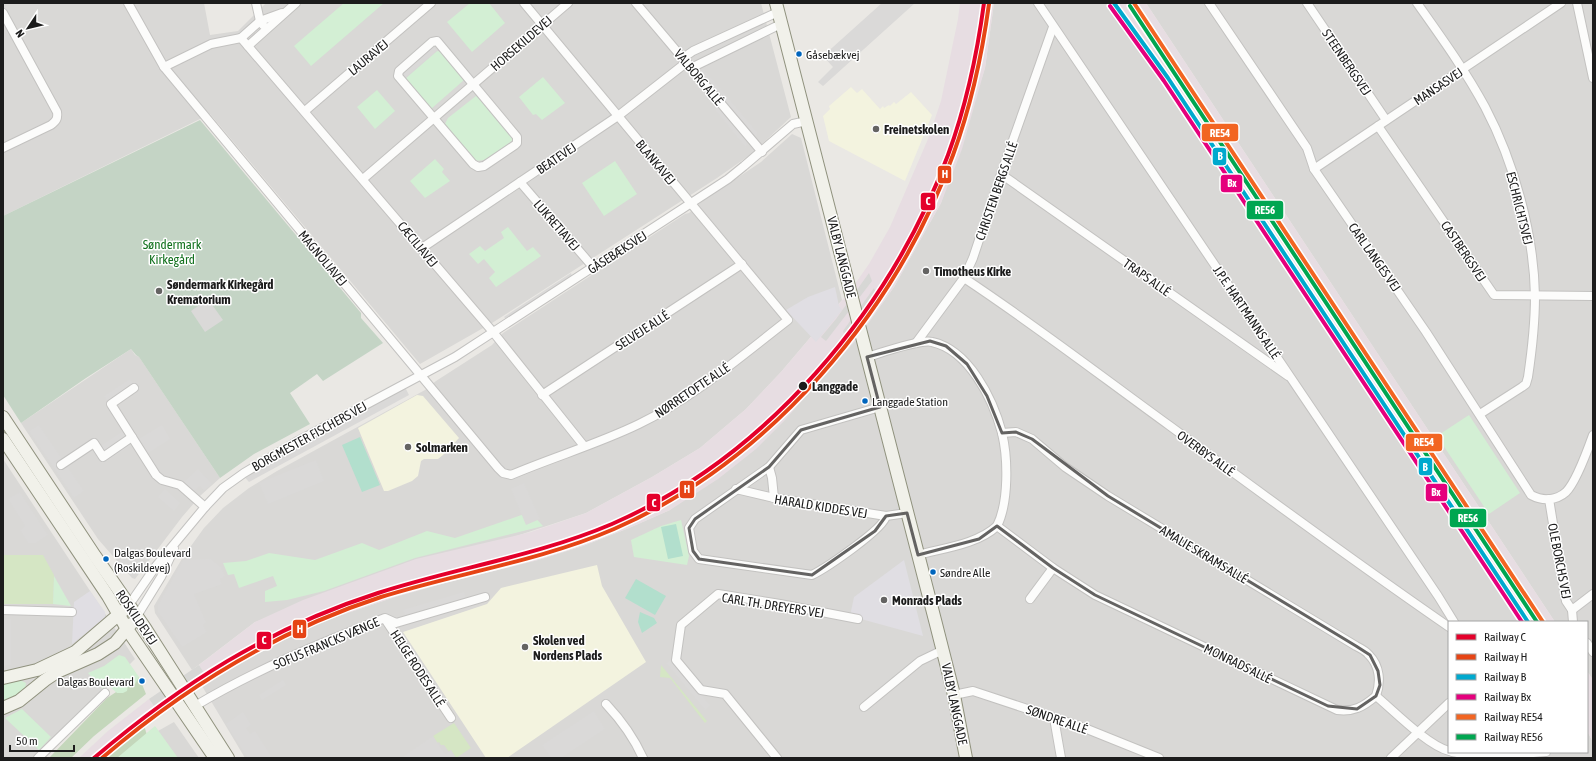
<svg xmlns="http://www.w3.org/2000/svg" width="1596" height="761" font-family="'Asap Condensed',sans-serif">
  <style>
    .residential { fill: #d9d8d6 }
    .industrial { fill: #e7dde2 }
    .education { fill: #f3f3df }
    .grass { fill: #d5e6c4 }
    .forest { fill: #c4d7bb }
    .cemetery { fill: #c4d4c5 }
    .park { fill: #d3efd4 }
    .pitch { fill: #b2dfcd }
    .parking { fill: #dad9d8 }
    .plaza { fill: #e0dee3 }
    .pier { fill: #d7d7d5 }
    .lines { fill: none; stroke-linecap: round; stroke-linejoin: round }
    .street-casing { stroke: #c3c2c0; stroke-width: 10 }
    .secondary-casing { stroke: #90927e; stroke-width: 14 }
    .street { stroke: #fcfcfb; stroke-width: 8 }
    .secondary { stroke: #f1f1ea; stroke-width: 12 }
    .rail-1-casing { stroke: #fff; stroke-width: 7 }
    .rail-2-casing { stroke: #fff; stroke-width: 7 }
    .rail-3-casing { stroke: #fff; stroke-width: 7 }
    .rail-4-casing { stroke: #fff; stroke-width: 7 }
    .rail-5-casing { stroke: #fff; stroke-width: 7 }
    .rail-6-casing { stroke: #fff; stroke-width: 7 }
    .rail-1 { stroke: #e4002b; stroke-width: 4 }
    .rail-2 { stroke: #e64415; stroke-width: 4 }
    .rail-3 { stroke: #00a9ce; stroke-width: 4 }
    .rail-4 { stroke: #e5007d; stroke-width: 4 }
    .rail-5 { stroke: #f26522; stroke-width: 4 }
    .rail-6 { stroke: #00a651; stroke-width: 4 }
    .marked { fill: none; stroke: #646362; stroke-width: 3; stroke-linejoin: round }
    .bus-dot { fill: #0065bd; stroke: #fff; stroke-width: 1.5 }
    .poi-dot { fill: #646362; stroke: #fff; stroke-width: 1.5 }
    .stop-dot { fill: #1c1c1c; stroke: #fff; stroke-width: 1.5 }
    .labels { text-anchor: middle; stroke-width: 3; stroke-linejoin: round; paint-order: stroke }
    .bus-label { font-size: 12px; fill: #1c1c1c; stroke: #fff; text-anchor: start }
    .street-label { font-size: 13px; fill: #1c1c1c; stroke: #fff }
    .poi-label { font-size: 13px; font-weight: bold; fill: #1c1c1c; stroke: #fff; text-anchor: start }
    .park-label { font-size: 13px; fill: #12711e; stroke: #fff }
    .stop-label { font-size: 13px; font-weight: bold; fill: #1c1c1c; stroke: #fff; text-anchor: start }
    .line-badge { stroke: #fff; stroke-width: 1.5 }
    .badge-label { font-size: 11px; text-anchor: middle; font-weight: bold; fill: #fff }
  </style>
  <rect width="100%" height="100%" fill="#eae8e4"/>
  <g class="residential">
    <polygon points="3,3 204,3 210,35 238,31 266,3 761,3 791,117 750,155 717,178 492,323 420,364 210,114 3,216"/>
    <polygon points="994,3 1108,3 1182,107 1524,622 1449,622 1449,752 1587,752 1587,731 1593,742 1593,758 245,758 199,681 312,625 395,597 445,583 538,560 583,546 629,528 670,510 857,339 894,287 941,203 985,68"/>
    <polygon points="1146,3 1593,3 1593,680 1587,671 1587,622 1555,622"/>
    <polygon points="792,134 801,138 842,300 781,372 746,409 700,448 652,477 586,513 255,622 192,670 155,613 154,606 183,557 204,528 223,508 249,488 277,471 425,390 436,381 492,345 503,333 685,214 689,213 700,203 761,162"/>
    <polygon points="131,349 135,355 139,357 220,478 201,495 182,517 135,579 132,578 98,539 21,423"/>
    <polygon points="3,459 135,659 37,758 3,758"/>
    <polygon points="174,722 199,758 122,758 149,736"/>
  </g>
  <g class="industrial">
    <polygon points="960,3 994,3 985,68 962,149 941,203 894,287 857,339 784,421 756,449 718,479 670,510 629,528 583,546 538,560 445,583 395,597 312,625 249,657 206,676 199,665 255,622 303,600 416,559 531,532 586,513 652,477 700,448 746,409 781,372 850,291 869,264 890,227 928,139 941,101 958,19"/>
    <polygon points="1108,3 1146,3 1555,622 1524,622 1182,107"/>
    <polygon points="1587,671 1593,680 1593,742 1587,731"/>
    <polygon points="149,699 157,710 99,758 79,758 108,731"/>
  </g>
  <g class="education">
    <polygon points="851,87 857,93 862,89 880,109 883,106 884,108 889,105 890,106 894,102 896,104 911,92 932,115 905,181 829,141 823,116 830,109 829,106"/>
    <polygon points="417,395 423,396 459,438 443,455 438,459 424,459 421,461 418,476 412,481 388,491 384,491 358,428"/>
    <polygon points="597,565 602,586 646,662 507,758 486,758 403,632 487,604 501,588"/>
  </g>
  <g class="grass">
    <polygon points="3,555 43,555 54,575 53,604 3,604"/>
    <polygon points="661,665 707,721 705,723 670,678 660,677"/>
    <polygon points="454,723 471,748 456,758 451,750 449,752 444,745 441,745 439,742 437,743 433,736"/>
  </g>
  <g class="forest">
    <polygon points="139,677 146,694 94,736 71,758 49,758 107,698"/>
    <polygon points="144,725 148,739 125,758 106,758"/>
  </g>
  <polygon class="cemetery" points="200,120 361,313 361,318 383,343 323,381 317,374 290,393 310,424 254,454 220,478 139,357 136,355 131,349 86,378 21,423 3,395 3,216"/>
  <g class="park">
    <polygon points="344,3 384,3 311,66 294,46"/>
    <polygon points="470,3 489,3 505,23 472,52 447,22"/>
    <polygon points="437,51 442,52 463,77 464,80 431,109 405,79"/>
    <polygon points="543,77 565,103 542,120 536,114 533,115 519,97"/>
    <polygon points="377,90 395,111 375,129 357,107"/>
    <path d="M476 96 481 99 512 136 513 139C507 147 485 164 475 160L447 127 445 124 448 118Z"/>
    <polygon points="435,159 444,169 442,172 450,181 425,198 410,181"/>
    <polygon points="615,161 637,194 604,216 582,183"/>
    <polygon points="508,227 527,251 533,247 541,256 496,287 489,278 495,272 484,259 478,264 469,254 480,246 485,251 504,238 501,232"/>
    <polygon points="1469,415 1520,493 1489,514 1437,436"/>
    <polygon points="530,512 543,526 415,558 324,591 287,600 265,602 265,591 277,586 273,576 239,588 234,574 228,575 223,563 246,561 269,553 315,560 362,543 379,550 427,531 455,538"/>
    <polygon points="681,520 689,556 687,565 634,557 631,540 661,526"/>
    <polygon points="54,576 71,606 53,604"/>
    <polygon points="119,655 125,657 139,677 135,684 128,685 127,691 123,693 117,693 107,684 103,689 88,673 104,666"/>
    <polygon points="20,680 26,683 25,688 10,700 3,703 3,684"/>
    <polygon points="22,709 51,737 39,750 5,718"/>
    <polygon points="155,726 178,758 117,758"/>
  </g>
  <g class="pitch">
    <polygon points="360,437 380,485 362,492 342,445"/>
    <polygon points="676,524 683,556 668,559 661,527"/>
    <polygon points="636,579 666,596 655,615 625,598"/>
    <polygon points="640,612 654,618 657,623 642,633 638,622"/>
  </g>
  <g class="parking">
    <polygon points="882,3 915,3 823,86 818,82 833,67 823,56"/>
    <polygon points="433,45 437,51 405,78 400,72"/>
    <polygon points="701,69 704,69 757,132 756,138 752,137 701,75"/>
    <polygon points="716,107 720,107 747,140 746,148 716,111"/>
    <polygon points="571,273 572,276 506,319 504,317"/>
    <polygon points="208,299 223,320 205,332 191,311"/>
    <polygon points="130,379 138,391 112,408 104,396"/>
    <polygon points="403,383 409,395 249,482 241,473"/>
    <polygon points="39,425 84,491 74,498 29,431"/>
    <polygon points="162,425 170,439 148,453 139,439"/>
    <polygon points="122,432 131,445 110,459 101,446"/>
    <polygon points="316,460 324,481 268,504 259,483"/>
    <polygon points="198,469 212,484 204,490 199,486 193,492 184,482"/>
    <polygon points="524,483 540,519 526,525 511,489"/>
    <polygon points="165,489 180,503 174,511 158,497"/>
    <polygon points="20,492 48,535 36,543 28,543 20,530 25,526 8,499"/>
    <polygon points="211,559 221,567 225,576 220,579 222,584 194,594 206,622 203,625 207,632 182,647 158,612 158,605 183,560"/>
    <polygon points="464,592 466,598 405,615 403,610"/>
    <polygon points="3,619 11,619 11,665 3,666"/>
    <polygon points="672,659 710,705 705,710 666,663"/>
    <polygon points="283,680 286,685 262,700 259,695"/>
    <polygon points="594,711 605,729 561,758 551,758 542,745"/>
    <polygon points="243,712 251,725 246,728 250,734 255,731 272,758 248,758 226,724"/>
    <polygon points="433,736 445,754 451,750 456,758 401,758"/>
  </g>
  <g class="plaza">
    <polygon points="835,287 839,306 842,310 816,342 786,310 808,297"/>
    <polygon points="904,560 923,636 850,616 854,597"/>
    <polygon points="90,591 105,612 105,618 72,644 74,602"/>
  </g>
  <g class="pier">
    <polygon points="869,273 872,281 826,341 821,337 836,319"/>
    <polygon points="874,288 878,299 838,351 833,347 844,334 843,331"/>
    <polygon points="199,665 206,676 157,710 149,699"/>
  </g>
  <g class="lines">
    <defs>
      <g id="street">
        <path d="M128 3 164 67 498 468 503 473 511 475C553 457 598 444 639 424 693 398 740 357 788 320L524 3"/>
        <polyline points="256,3 260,21 263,25"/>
        <polyline points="636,3 762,152"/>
        <polyline points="1038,3 1438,596 1454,622"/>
        <path d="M1209 3 1307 148 1314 169 1426 332 1531 495C1542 501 1556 501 1566 492 1576 482 1588 449 1593 435"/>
        <polyline points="1307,3 1386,120"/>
        <path d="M1417 3C1441 37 1465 70 1485 107 1514 162 1534 234 1535 296 1535 323 1532 350 1528 377L1526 384 1522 387 1480 414"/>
        <polyline points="1577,3 1593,78"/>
        <path d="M3 13 57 112C58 119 56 121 51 125L3 148"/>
        <polyline points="241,38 493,332 584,446"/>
        <polyline points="241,38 260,21 282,13"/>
        <polygon points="437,41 517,137 517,143 515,145 484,166 478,167 473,164 398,76 399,71 432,42"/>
        <polyline points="248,46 296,3"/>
        <polyline points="683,58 693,51 778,12"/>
        <polyline points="164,67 211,44 241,38"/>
        <polyline points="691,68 781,24"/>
        <polyline points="305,111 431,3"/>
        <polyline points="1378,126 1494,295 1593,296"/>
        <polyline points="1314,169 1561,3"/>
        <polyline points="1001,174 1288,376"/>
        <polyline points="363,179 568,3"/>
        <polyline points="520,182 593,267"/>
        <polyline points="422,248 618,116 687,62"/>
        <path d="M964 278C1035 325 1101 376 1170 426 1262 494 1355 562 1449 627"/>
        <polyline points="916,343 964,278 973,258 1001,174 1053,27"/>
        <path d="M867 357C881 353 920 339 932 342 969 350 993 399 1002 433 1008 458 1009 502 997 526"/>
        <polyline points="134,388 111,404 156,475 162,480 180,485 205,507"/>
        <polyline points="542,395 742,264"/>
        <path d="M880 407 801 430 769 467 695 519 689 528 693 551 699 559 812 575C826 568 884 529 886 516"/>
        <path d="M1002 433 1016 432 1032 439 1065 467 1108 496 1356 646C1360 648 1366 651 1369 655 1380 666 1381 682 1376 696"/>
        <polyline points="61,465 94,443 103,457 132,437"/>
        <polyline points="769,467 772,478 774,498"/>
        <polyline points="736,489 774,498 886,516 907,513"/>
        <polyline points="1549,499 1562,579 1566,601 1572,610 1573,622"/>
        <path d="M918 555C944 548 978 544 997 526L1053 568 1095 595 1337 710C1354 712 1363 707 1376 696 1394 711 1427 745 1449 751"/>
        <polyline points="1030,599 1053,568"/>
        <polyline points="129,605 156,566 205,507 223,488 244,473 296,442 455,357 728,179 744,166 793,124 807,121"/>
        <polyline points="3,610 72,612"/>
        <polyline points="1572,610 1593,594"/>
        <polyline points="137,616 161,577 174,549"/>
        <polyline points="385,619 451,718"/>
        <polyline points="1587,643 1593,652"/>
        <polyline points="954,695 973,691 1082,727 1159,758"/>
        <path d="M606 704C621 720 634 738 643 758"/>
        <path d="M195 706C255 670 320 643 385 618L396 623 485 597"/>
        <polyline points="864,707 920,661 943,650"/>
        <polyline points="1054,718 1061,758"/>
        <polyline points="1452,752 1480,757 1546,752"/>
        <polyline points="38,758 105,693"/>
        <polyline points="777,758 725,694 701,690 676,660 681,625 718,594 780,604 858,619"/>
        <polyline points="1391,758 1449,703"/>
      </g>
      <g id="secondary">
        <polyline points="776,3 936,624 954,695 966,758"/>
        <polyline points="3,417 95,556 145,628 228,758"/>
        <polyline points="3,439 108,596 127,629 215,758"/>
        <polyline points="3,678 37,670 75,652 124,610"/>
        <polyline points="3,708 19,701 45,680 57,672 98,654 115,643 131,624"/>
      </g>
    </defs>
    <use href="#street" class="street-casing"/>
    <use href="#secondary" class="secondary-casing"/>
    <use href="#street" class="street"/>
    <use href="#secondary" class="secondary"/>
    <defs>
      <path id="rail-1" d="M94 758C181 684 269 628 378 593 455 568 537 556 612 524 766 457 890 311 948 155 966 106 977 55 984 3"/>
      <path id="rail-2" d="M102 758C185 687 276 631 381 597 458 573 540 561 614 529 770 461 895 313 953 155 971 106 982 55 989 4"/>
      <polyline id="rail-3" points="1114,3 1168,78 1528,622"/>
      <polyline id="rail-4" points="1110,6 1164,81 1522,622"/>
      <polyline id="rail-5" points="1134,3 1543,622"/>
      <polyline id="rail-6" points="1130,6 1537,622"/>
    </defs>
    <use href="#rail-1" class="rail-1-casing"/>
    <use href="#rail-2" class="rail-2-casing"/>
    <use href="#rail-3" class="rail-3-casing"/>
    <use href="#rail-4" class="rail-4-casing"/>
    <use href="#rail-5" class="rail-5-casing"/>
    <use href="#rail-6" class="rail-6-casing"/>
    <use href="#rail-1" class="rail-1"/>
    <use href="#rail-2" class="rail-2"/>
    <use href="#rail-3" class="rail-3"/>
    <use href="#rail-4" class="rail-4"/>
    <use href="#rail-5" class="rail-5"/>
    <use href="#rail-6" class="rail-6"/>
  </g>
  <path class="marked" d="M930 341 946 346 967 364 987 396 1002 433 1016 432 1032 439 1108 496 1356 646 1370 655 1378 671 1380 685 1376 696 1357 709 1328 706 1095 595 1053 568 997 526 979 539 918 555 907 513 886 516 875 531 812 575 699 559 693 551 689 528 695 519 769 467 801 430 880 407 867 357Z"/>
  <g class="bus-dot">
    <circle cx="799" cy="54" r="3.5"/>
    <circle cx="865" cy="401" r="3.5"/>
    <circle cx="106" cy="559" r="3.5"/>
    <circle cx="933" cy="572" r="3.5"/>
    <circle cx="142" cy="681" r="3.5"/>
  </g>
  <g class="poi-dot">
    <circle cx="876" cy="129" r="4"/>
    <circle cx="926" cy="271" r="4"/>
    <circle cx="159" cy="291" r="4"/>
    <circle cx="408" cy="447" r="4"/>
    <circle cx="884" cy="600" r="4"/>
    <circle cx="525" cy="647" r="4"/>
  </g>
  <circle class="stop-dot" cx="803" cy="386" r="5"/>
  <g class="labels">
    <g class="bus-label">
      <text x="806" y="59">Gåsebækvej</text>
      <text x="872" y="406">Langgade Station</text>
      <text x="114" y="557">Dalgas Boulevard<tspan x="114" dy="15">(Roskildevej)</tspan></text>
      <text x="940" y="577">Søndre Alle</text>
      <text x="134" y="686" text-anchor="end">Dalgas Boulevard</text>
    </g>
    <g class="street-label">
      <text transform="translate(521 43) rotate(-41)" y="5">HORSEKILDEVEJ</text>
      <text transform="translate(368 57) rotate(-40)" y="5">LAURAVEJ</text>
      <text transform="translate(1347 62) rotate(56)" y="5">STEENBERGSVEJ</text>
      <text transform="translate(699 77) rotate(50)" y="5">VALBORG ALLÉ</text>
      <text transform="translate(1438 86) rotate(-34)" y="5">MANSASVEJ</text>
      <text transform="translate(556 158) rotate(-34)" y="5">BEATEVEJ</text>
      <text transform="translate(656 162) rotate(50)" y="5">BLANKAVEJ</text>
      <text transform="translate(996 191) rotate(-71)" y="5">CHRISTEN BERGS ALLÉ</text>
      <text transform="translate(1520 208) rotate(76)" y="5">ESCHRICHTSVEJ</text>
      <text transform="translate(557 225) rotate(49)" y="5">LUKRETIAVEJ</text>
      <text transform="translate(418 244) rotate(50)" y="5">CÆCILIAVEJ</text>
      <text transform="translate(1464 251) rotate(56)" y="5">CASTBERGSVEJ</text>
      <text transform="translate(617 252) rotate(-33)" y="5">GÅSEBÆKSVEJ</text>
      <text transform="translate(842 257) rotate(76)" y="5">VALBY LANGGADE</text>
      <text transform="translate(1375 257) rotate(55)" y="5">CARL LANGES VEJ</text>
      <text transform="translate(323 258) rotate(50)" y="5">MAGNOLIAVEJ</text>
      <text transform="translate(1147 277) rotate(35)" y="5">TRAPS ALLÉ</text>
      <text transform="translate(1247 312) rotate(56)" y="5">J.P.E. HARTMANNS ALLÉ</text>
      <text transform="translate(642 330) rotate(-33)" y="5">SELVEJE ALLÉ</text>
      <text transform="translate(692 390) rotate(-34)" y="5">NØRRETOFTE ALLÉ</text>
      <text transform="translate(309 436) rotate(-29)" y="5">BORGMESTER FISCHERS VEJ</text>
      <text transform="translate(1206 453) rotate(36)" y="5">OVERBYS ALLÉ</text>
      <text transform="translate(821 506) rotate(9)" y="5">HARALD KIDDES VEJ</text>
      <text transform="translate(1204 554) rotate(31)" y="5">AMALIE SKRAMS ALLÉ</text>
      <text transform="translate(1560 561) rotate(79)" y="5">OLE BORCHS VEJ</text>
      <text transform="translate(773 605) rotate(9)" y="5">CARL TH. DREYERS VEJ</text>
      <text transform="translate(137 617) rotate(56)" y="5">ROSKILDEVEJ</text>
      <text transform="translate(326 643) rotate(-23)" y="5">SOFUS FRANCKS VÆNGE</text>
      <text transform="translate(1238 663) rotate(26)" y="5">MONRADS ALLÉ</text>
      <text transform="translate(418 668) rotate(57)" y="5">HELGE RODES ALLÉ</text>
      <text transform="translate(955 704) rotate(78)" y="5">VALBY LANGGADE</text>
      <text transform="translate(1057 719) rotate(19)" y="5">SØNDRE ALLÉ</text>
    </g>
    <g class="poi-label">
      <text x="884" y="134">Freinetskolen</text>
      <text x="934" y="276">Timotheus Kirke</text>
      <text x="167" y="289">Søndermark Kirkegård<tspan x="167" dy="15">Krematorium</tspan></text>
      <text x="416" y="452">Solmarken</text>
      <text x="892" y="605">Monrads Plads</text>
      <text x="533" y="645">Skolen ved<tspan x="533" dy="15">Nordens Plads</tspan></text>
    </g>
    <g class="park-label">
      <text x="172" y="249">Søndermark<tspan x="172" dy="15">Kirkegård</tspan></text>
    </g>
    <g class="stop-label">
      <text x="812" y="391">Langgade</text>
    </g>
  </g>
  <g class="line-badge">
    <rect x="1201" y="123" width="38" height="19" rx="4" fill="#f26522"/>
    <rect x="1212" y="147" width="15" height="19" rx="4" fill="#00a9ce"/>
    <rect x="937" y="165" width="15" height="19" rx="4" fill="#e64415"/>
    <rect x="1220" y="174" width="23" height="19" rx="4" fill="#e5007d"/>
    <rect x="920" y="192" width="16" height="19" rx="4" fill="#e4002b"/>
    <rect x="1246" y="200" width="38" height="20" rx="4" fill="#00a651"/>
    <rect x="1405" y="433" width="38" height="19" rx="4" fill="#f26522"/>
    <rect x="1418" y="457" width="15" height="19" rx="4" fill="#00a9ce"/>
    <rect x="679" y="480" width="16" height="19" rx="4" fill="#e64415"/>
    <rect x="1425" y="483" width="23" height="19" rx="4" fill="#e5007d"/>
    <rect x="646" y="493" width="15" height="19" rx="4" fill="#e4002b"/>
    <rect x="1449" y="508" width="38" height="20" rx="4" fill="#00a651"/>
    <rect x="292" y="619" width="15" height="20" rx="4" fill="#e64415"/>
    <rect x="256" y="631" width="16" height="19" rx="4" fill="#e4002b"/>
  </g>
  <g class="badge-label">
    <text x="1220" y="137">RE54</text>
    <text x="1220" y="160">B</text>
    <text x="945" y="178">H</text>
    <text x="1232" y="187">Bx</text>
    <text x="928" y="205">C</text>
    <text x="1265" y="214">RE56</text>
    <text x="1424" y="446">RE54</text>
    <text x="1425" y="471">B</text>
    <text x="687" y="493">H</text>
    <text x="1436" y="496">Bx</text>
    <text x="654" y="507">C</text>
    <text x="1468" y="522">RE56</text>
    <text x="300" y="633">H</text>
    <text x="264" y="644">C</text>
  </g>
  <rect width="1596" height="761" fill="none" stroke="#1c1c1c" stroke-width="8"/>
  <rect x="1448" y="621" width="140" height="132" fill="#ffffff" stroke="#a4a4a4"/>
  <rect x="1456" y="634" width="20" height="6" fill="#e4002b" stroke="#a4a4a4"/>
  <text x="1484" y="641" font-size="12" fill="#1c1c1c">Railway C</text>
  <rect x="1456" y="654" width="20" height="6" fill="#e64415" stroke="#a4a4a4"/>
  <text x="1484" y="661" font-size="12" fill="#1c1c1c">Railway H</text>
  <rect x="1456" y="674" width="20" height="6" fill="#00a9ce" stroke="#a4a4a4"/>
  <text x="1484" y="681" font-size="12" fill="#1c1c1c">Railway B</text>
  <rect x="1456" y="694" width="20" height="6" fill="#e5007d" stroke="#a4a4a4"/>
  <text x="1484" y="701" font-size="12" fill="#1c1c1c">Railway Bx</text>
  <rect x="1456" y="714" width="20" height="6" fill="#f26522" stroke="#a4a4a4"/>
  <text x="1484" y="721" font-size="12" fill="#1c1c1c">Railway RE54</text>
  <rect x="1456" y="734" width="20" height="6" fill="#00a651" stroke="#a4a4a4"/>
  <text x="1484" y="741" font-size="12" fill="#1c1c1c">Railway RE56</text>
  <g transform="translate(28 28) rotate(235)" stroke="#ffffff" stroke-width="3" paint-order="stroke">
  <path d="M0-3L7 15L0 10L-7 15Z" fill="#1c1c1c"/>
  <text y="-6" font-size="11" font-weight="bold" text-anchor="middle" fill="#1c1c1c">N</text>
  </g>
  <path d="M10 745v6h64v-6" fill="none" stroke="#1c1c1c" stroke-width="2"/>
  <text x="16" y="745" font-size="12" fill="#1c1c1c" stroke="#ffffff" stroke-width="3" paint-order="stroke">50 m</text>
</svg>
